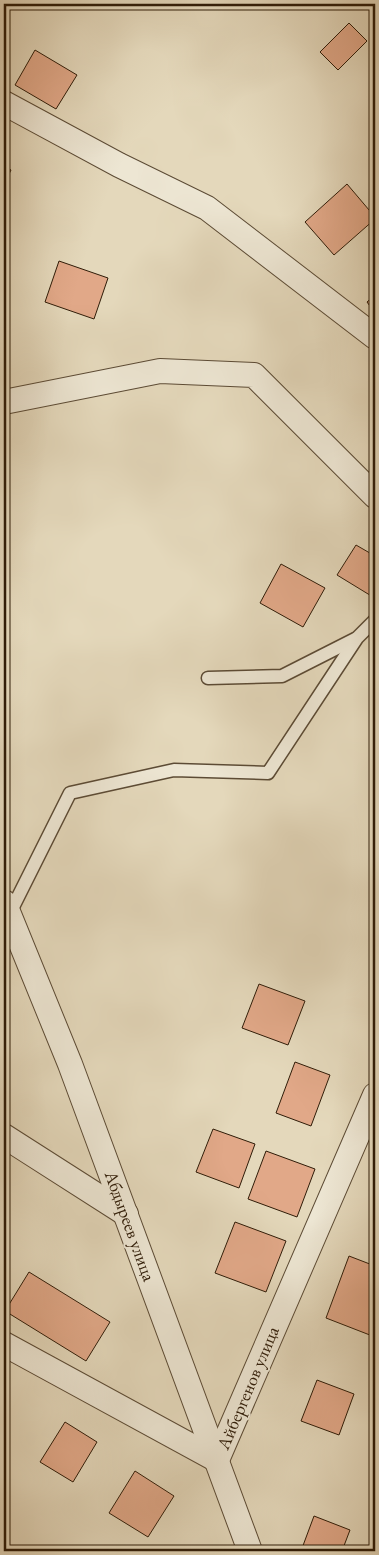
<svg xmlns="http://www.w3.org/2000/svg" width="379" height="1555" font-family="'EB Garamond',serif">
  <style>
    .building { fill: #e1a888; stroke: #2f1c08 }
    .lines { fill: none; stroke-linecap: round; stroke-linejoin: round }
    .service-casing { stroke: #5c4b35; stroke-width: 15 }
    .minor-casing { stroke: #5c4b35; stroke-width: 26 }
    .service { stroke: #ede6d3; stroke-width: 12 }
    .minor { stroke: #ede6d3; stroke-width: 24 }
    .labels { text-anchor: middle; stroke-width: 4; stroke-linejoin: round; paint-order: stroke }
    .street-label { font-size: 18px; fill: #2f1c08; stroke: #ede6d3 }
  </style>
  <rect width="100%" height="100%" fill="#e4d8bb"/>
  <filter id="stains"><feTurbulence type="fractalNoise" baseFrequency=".004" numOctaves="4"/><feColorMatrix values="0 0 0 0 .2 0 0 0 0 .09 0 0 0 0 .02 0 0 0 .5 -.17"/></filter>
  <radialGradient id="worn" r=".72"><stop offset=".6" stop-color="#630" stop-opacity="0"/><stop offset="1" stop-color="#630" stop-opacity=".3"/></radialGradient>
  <g class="building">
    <polygon points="349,23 367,41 338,70 320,52"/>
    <polygon points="35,50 77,75 56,109 15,85"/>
    <polygon points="4,166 11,170 4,184"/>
    <polygon points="347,184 375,217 375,219 334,255 305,222"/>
    <polygon points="59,261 108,278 94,319 45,302"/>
    <polygon points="375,295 375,313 367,302"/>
    <polygon points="356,545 375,556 375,593 373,597 337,575"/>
    <polygon points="281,564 325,588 303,627 260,603"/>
    <polygon points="259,984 305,1001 288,1045 242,1028"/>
    <polygon points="295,1062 330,1075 311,1126 276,1113"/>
    <polygon points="213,1129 255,1144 239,1188 196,1172"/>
    <polygon points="266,1151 315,1169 297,1217 248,1199"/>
    <polygon points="235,1222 286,1241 266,1292 215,1273"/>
    <polygon points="349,1256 375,1266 375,1337 326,1318"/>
    <polygon points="29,1272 110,1322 86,1361 5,1311"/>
    <polygon points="317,1380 354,1394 339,1435 301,1421"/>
    <polygon points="65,1422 97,1442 73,1482 40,1462"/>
    <polygon points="135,1471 174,1496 148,1537 109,1513"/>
    <polygon points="314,1516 350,1530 342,1551 301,1551"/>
  </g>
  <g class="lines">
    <defs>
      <g id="service">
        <polyline points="208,678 282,676 355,639"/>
        <polyline points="9,915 70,793 174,770 268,773 357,638 375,620"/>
      </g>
      <g id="minor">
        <polyline points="4,103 119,165 207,208 375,337"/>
        <polyline points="4,402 160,371 254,375 375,496"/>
        <polyline points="4,902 70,1064 250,1551"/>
        <polyline points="4,1136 126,1214"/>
        <polyline points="4,1344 217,1460 375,1095"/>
      </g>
    </defs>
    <use href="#service" class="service-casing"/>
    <use href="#minor" class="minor-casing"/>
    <use href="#service" class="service"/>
    <use href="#minor" class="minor"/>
  </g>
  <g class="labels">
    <g class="street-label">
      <text transform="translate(130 1226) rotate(70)" y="6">Абдыреев улица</text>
      <text transform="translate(248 1388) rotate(-67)" y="6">Айбергенов улица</text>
    </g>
  </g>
  <rect width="379" height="1555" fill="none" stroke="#e4d8bb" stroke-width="20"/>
  <rect x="5" y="5" width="369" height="1545" fill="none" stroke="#2f1c08" stroke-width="2.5"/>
  <rect x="10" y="10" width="359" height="1535" fill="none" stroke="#2f1c08"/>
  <rect width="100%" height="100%" filter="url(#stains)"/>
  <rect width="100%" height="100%" fill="url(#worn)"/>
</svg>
